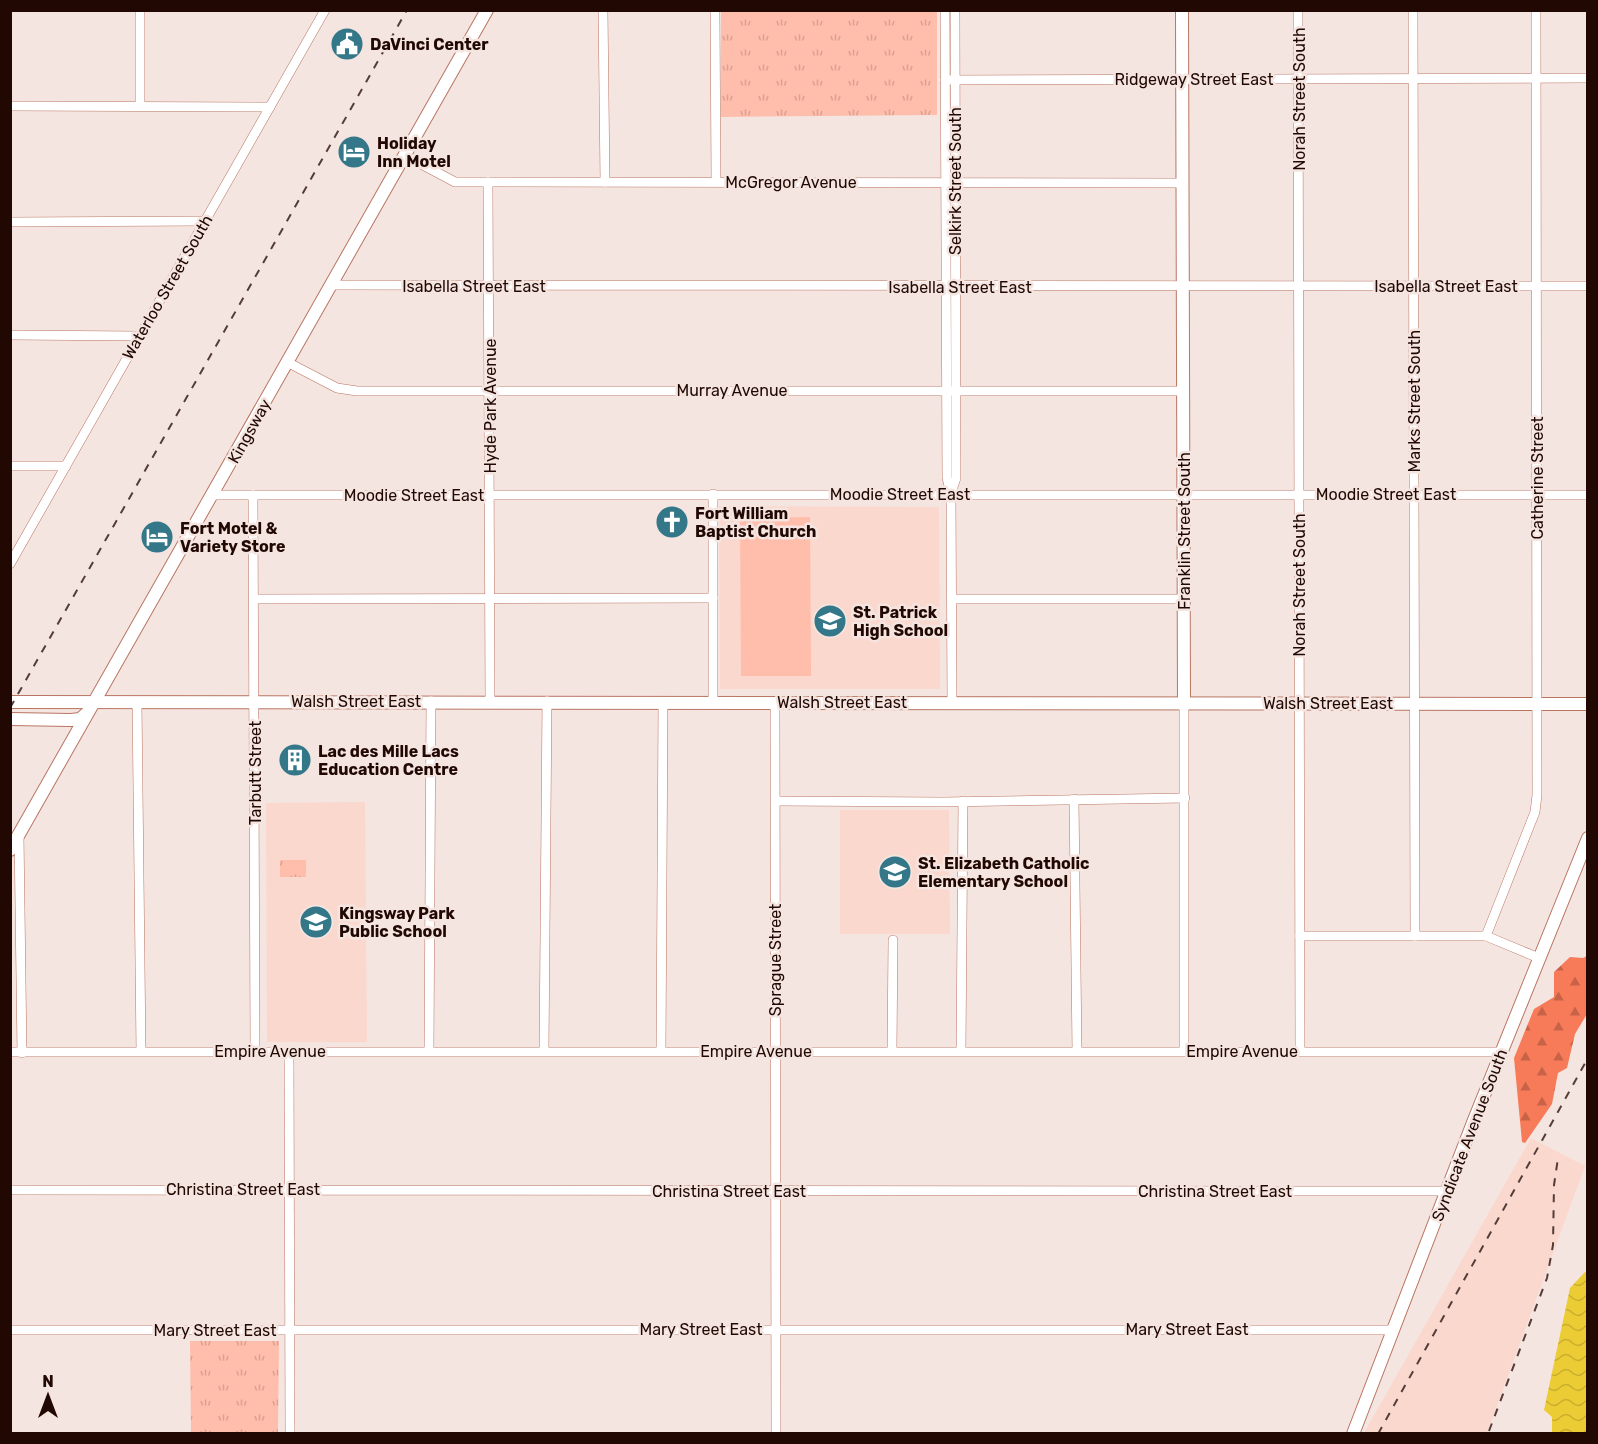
<svg xmlns="http://www.w3.org/2000/svg" width="1598" height="1444" font-family="Rubik,sans-serif">
  <style>
    .built { fill: #fad8ce }
    .forest { fill: url(#forest-firs) }
    .park { fill: url(#park-tufts) }
    .pitch { fill: #ffbdab }
    .water { fill: url(#water-waves) }
    .lines { fill: none; stroke-linecap: round; stroke-linejoin: round }
    .street-casing { stroke: #b97562; stroke-width: 10 }
    .secondary-casing { stroke: #b97562; stroke-width: 14 }
    .street { stroke: #fff; stroke-width: 9 }
    .secondary { stroke: #fff; stroke-width: 12 }
    .rail { stroke: #543d38; stroke-width: 2; stroke-dasharray: 8 8; stroke-linecap: butt }
    .labels { text-anchor: middle; stroke-width: 5; stroke-linejoin: round; paint-order: stroke }
    .poi-label { font-size: 16px; font-weight: bold; fill: #210803; stroke: #f5e5e1; text-anchor: start }
    .street-label { font-size: 16px; fill: #210803; stroke: #f5e5e1 }
  </style>
  <defs>
    <pattern id="forest-firs" width="22" height="20" patternUnits="userSpaceOnUse" patternTransform="scale(1.5)"><rect width="22" height="20" fill="#f77b58"/><path d="M5 1l3.5 6h-7zM16 11l3.5 6h-7z" fill="#c86347"/></pattern>
    <pattern id="park-tufts" width="24" height="20" patternUnits="userSpaceOnUse" patternTransform="scale(1.5)"><rect width="24" height="20" fill="#ffbdab"/><path d="M3 7l-1-3M5 7V3M7 7l1-3M15 17l-1-3M17 17v-4M19 17l1-3" fill="none" stroke="#daa192"/></pattern>
    <pattern id="water-waves" width="16" height="10" patternUnits="userSpaceOnUse" patternTransform="scale(1.5)"><rect width="16" height="10" fill="#eccc35"/><path d="M0 5q4-4 8 0t8 0" fill="none" stroke="#caae2d"/></pattern>
  </defs>
  <rect width="100%" height="100%" fill="#f5e5e1"/>
  <g class="built">
    <polygon points="719,506 939,507 940,689 720,689"/>
    <polygon points="365,802 367,1042 267,1042 266,803"/>
    <polygon points="840,810 949,810 950,934 840,934"/>
    <polygon points="1531,1138 1585,1166 1487,1433 1364,1433"/>
  </g>
  <polygon class="forest" points="1587,956 1587,1014 1575,1034 1567,1068 1558,1073 1552,1104 1525,1143 1522,1142 1514,1058 1534,1009 1554,997 1554,972 1570,957 1583,958"/>
  <g class="park">
    <polygon points="721,11 937,11 937,115 721,117"/>
    <rect x="280" y="860" width="26" height="17"/>
    <polygon points="190,1341 279,1341 278,1433 191,1433"/>
  </g>
  <polygon class="pitch" points="810,517 811,676 741,676 740,518"/>
  <polygon class="water" points="1585,1272 1588,1273 1587,1433 1552,1433 1552,1417 1544,1410 1570,1288"/>
  <g class="lines">
    <defs>
      <g id="street">
        <polyline points="140,10 140,106"/>
        <polyline points="603,10 605,182"/>
        <polyline points="715,10 716,182"/>
        <polyline points="945,10 947,478 951,494 952,703"/>
        <polyline points="1298,10 1300,1051"/>
        <polyline points="1413,10 1415,936"/>
        <polyline points="945,80 1588,78"/>
        <polyline points="10,106 270,107"/>
        <polyline points="404,155 455,182 1183,183"/>
        <polyline points="488,182 490,701"/>
        <polyline points="10,222 205,221"/>
        <polyline points="332,285 1588,286"/>
        <polyline points="10,335 138,336"/>
        <polyline points="287,362 337,388 357,391 1184,391"/>
        <polyline points="10,466 66,466"/>
        <polyline points="951,493 956,478 955,10"/>
        <polyline points="713,494 713,702"/>
        <polyline points="213,495 1588,495"/>
        <polyline points="253,495 255,1051"/>
        <polyline points="10,564 325,10"/>
        <polyline points="255,599 713,598"/>
        <polyline points="952,599 1183,599"/>
        <polyline points="137,702 141,1051"/>
        <polyline points="775,702 776,1434"/>
        <polyline points="1184,704 1184,1051"/>
        <polyline points="1074,799 1077,1051"/>
        <polyline points="776,801 943,802 1185,798"/>
        <polyline points="19,835 22,1053"/>
        <polyline points="1300,936 1486,936 1539,958"/>
        <polyline points="1486,936 1535,812 1537,795 1536,10"/>
        <polyline points="289,1051 290,1434"/>
        <polyline points="429,1051 431,701"/>
        <polyline points="544,1051 547,701"/>
        <polyline points="661,1051 663,702"/>
        <polyline points="892,1051 893,940"/>
        <polyline points="961,1051 963,801"/>
        <polyline points="10,1052 1502,1052"/>
        <polyline points="10,1190 1447,1191"/>
        <polyline points="10,1330 1392,1330"/>
      </g>
      <g id="secondary">
        <polyline points="1182,10 1184,704"/>
        <polyline points="10,702 1588,704"/>
        <polyline points="10,719 71,720 80,719 88,712"/>
        <polyline points="10,850 487,10"/>
        <polyline points="1353,1434 1474,1120 1588,838"/>
      </g>
    </defs>
    <use href="#street" class="street-casing"/>
    <use href="#secondary" class="secondary-casing"/>
    <use href="#street" class="street"/>
    <use href="#secondary" class="secondary"/>
    <g class="rail">
      <polyline points="10,708 407,10"/>
      <polyline points="1489,1431 1547,1278 1553,1245 1554,1185 1558,1158"/>
      <polyline points="1378,1434 1588,1058"/>
    </g>
  </g>
  <defs>
    <symbol id="civic-disc" viewBox="-11 -11 22 22"><circle r="9.5" fill="#347788" stroke="#f5e5e1"/><path d="M-.6-6.5H3V-4.5H.6V-3L4-1V1h2V6H-6V1h2V-1L-.6-3ZM-1.2 2.5V6h2.4V2.5Z" fill="#fff"/></symbol>
    <symbol id="hotel-disc" viewBox="-11 -11 22 22"><circle r="9.5" fill="#347788" stroke="#f5e5e1"/><path d="M-6-4.5h1.5V1H6V5H4.5V3h-9V5H-6ZM-4 0a1.8 1.8 0 1 1 3.6 0ZM.5 0V-2.5h3Q6-2.5 6 0Z" fill="#fff"/></symbol>
    <symbol id="church-disc" viewBox="-11 -11 22 22"><circle r="9.5" fill="#347788" stroke="#f5e5e1"/><path d="M-1.2-6h2.4v3.5h3.3v2.4h-3.3V6h-2.4V-.1h-3.3v-2.4h3.3Z" fill="#fff"/></symbol>
    <symbol id="school-disc" viewBox="-11 -11 22 22"><circle r="9.5" fill="#347788" stroke="#f5e5e1"/><path d="M0-5L7-2L0 1L-7-2ZM-4 1L0 2.5L4 1V4Q0 6-4 4Z" fill="#fff"/></symbol>
    <symbol id="building-disc" viewBox="-11 -11 22 22"><circle r="9.5" fill="#347788" stroke="#f5e5e1"/><path d="M-4-6H4V6H1V3H-1V6H-4ZM-2.5-4.3h1.7v1.8h-1.7ZM.8-4.3h1.7v1.8H.8ZM-2.5-1h1.7V.8h-1.7ZM.8-1h1.7V.8H.8Z" fill="#fff"/></symbol>
  </defs>
  <g fill-rule="evenodd">
    <use href="#civic-disc" x="328" y="25" width="38" height="38"/>
    <use href="#hotel-disc" x="335" y="133" width="38" height="38"/>
    <use href="#church-disc" x="653" y="503" width="38" height="38"/>
    <use href="#hotel-disc" x="138" y="518" width="38" height="38"/>
    <use href="#school-disc" x="811" y="602" width="38" height="38"/>
    <use href="#building-disc" x="276" y="741" width="38" height="38"/>
    <use href="#school-disc" x="876" y="853" width="38" height="38"/>
    <use href="#school-disc" x="297" y="903" width="38" height="38"/>
  </g>
  <g class="labels">
    <g class="poi-label">
      <text x="370" y="50">DaVinci Center</text>
      <text x="377" y="149">Holiday<tspan x="377" dy="18">Inn Motel</tspan></text>
      <text x="695" y="519">Fort William<tspan x="695" dy="18">Baptist Church</tspan></text>
      <text x="180" y="534">Fort Motel &amp;<tspan x="180" dy="18">Variety Store</tspan></text>
      <text x="853" y="618">St. Patrick<tspan x="853" dy="18">High School</tspan></text>
      <text x="318" y="757">Lac des Mille Lacs<tspan x="318" dy="18">Education Centre</tspan></text>
      <text x="918" y="869">St. Elizabeth Catholic<tspan x="918" dy="18">Elementary School</tspan></text>
      <text x="339" y="919">Kingsway Park<tspan x="339" dy="18">Public School</tspan></text>
    </g>
    <g class="street-label">
      <text x="1194" y="85">Ridgeway Street East</text>
      <text transform="translate(1299 99) rotate(-90)" y="6">Norah Street South</text>
      <text transform="translate(955 181) rotate(-90)" y="6">Selkirk Street South</text>
      <text x="791" y="188">McGregor Avenue</text>
      <text x="474" y="292">Isabella Street East</text>
      <text x="1446" y="292">Isabella Street East</text>
      <text transform="translate(167 287) rotate(-60)" y="6">Waterloo Street South</text>
      <text x="960" y="293">Isabella Street East</text>
      <text x="732" y="396">Murray Avenue</text>
      <text transform="translate(1414 401) rotate(-90)" y="6">Marks Street South</text>
      <text transform="translate(490 406) rotate(-90)" y="6">Hyde Park Avenue</text>
      <text transform="translate(249 431) rotate(-61)" y="6">Kingsway</text>
      <text transform="translate(1537 478) rotate(-90)" y="6">Catherine Street</text>
      <text x="900" y="500">Moodie Street East</text>
      <text x="1386" y="500">Moodie Street East</text>
      <text x="414" y="501">Moodie Street East</text>
      <text transform="translate(1184 531) rotate(-90)" y="6">Franklin Street South</text>
      <text transform="translate(1299 585) rotate(-90)" y="6">Norah Street South</text>
      <text x="356" y="707">Walsh Street East</text>
      <text x="842" y="708">Walsh Street East</text>
      <text x="1328" y="709">Walsh Street East</text>
      <text transform="translate(255 773) rotate(-90)" y="6">Tarbutt Street</text>
      <text transform="translate(775 960) rotate(-90)" y="6">Sprague Street</text>
      <text x="270" y="1057">Empire Avenue</text>
      <text x="756" y="1057">Empire Avenue</text>
      <text x="1242" y="1057">Empire Avenue</text>
      <text transform="translate(1469 1135) rotate(-69)" y="6">Syndicate Avenue South</text>
      <text x="243" y="1195">Christina Street East</text>
      <text x="729" y="1197">Christina Street East</text>
      <text x="1215" y="1197">Christina Street East</text>
      <text x="701" y="1335">Mary Street East</text>
      <text x="1187" y="1335">Mary Street East</text>
      <text x="215" y="1336">Mary Street East</text>
    </g>
  </g>
  <rect width="1598" height="1444" fill="none" stroke="#210803" stroke-width="24"/>
  <g transform="translate(48 1396)" stroke="#f5e5e1" stroke-width="4.5" paint-order="stroke">
  <path d="M0-4.5L10 22L0 15L-10 22Z" fill="#210803"/>
  <text y="-9" font-size="16" font-weight="bold" text-anchor="middle" fill="#210803">N</text>
  </g>
</svg>
